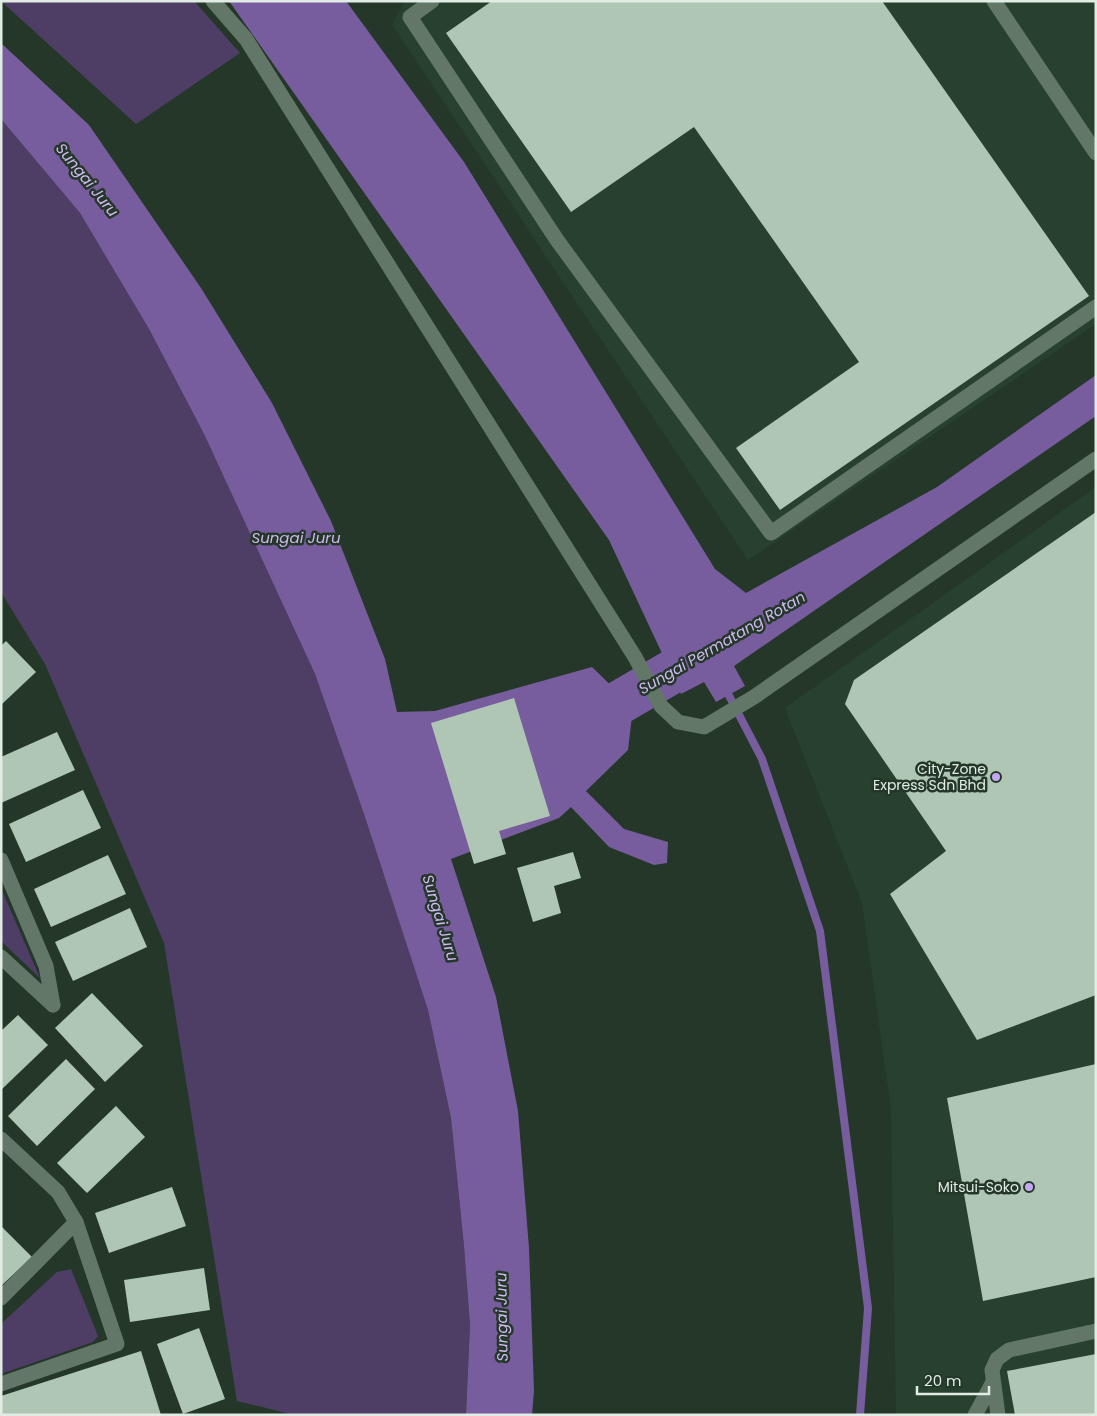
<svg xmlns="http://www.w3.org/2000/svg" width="1097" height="1416" font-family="Poppins,sans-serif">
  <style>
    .built { fill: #28412f }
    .green { fill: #4e3e66 }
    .water { fill: #785d9e }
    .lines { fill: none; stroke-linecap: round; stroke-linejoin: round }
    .stream { stroke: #785d9e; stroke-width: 8 }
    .river { stroke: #785d9e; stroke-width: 44 }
    .building { fill: #afc6b4 }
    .minor { stroke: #627767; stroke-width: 15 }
    .poi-dot { fill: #c5a7f1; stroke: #243729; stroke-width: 2 }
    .labels { text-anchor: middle; stroke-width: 5; stroke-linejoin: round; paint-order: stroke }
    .poi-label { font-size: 14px; fill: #e1ede4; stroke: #243729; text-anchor: end }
    .water-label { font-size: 15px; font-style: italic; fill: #d0baf2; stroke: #243729 }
  </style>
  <rect width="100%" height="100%" fill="#243729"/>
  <g class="built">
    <polygon points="405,1 1096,1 1096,324 748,560 392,25"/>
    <polygon points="1096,487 1096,1415 896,1415 891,1109 862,903 785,708"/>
  </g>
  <g class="green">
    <polygon points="1,1 194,1 240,53 136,124"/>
    <polygon points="1,119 80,213 149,329 204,434 315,674 364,814 428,1010 451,1118 464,1246 470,1325 466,1415 295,1415 237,1401 164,943 45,664 1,592"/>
    <polygon points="1,888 40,978 1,941"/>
    <polygon points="71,1269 98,1336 93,1342 1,1374 1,1324 57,1272"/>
  </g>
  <g class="water">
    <polygon points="229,1 346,1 464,162 715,569 746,593 937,487 1096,375 1096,416 734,666 745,686 716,702 704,682 681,694 609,540"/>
    <polygon points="1,43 89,125 201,288 272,403 331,521 385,659 397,712 435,711 592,667 633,707 628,750 586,791 624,829 668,842 667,863 654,865 609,847 571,807 559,818 451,859 496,997 518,1111 529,1248 534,1391 532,1415 466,1415 470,1325 464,1246 451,1118 428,1010 364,814 315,674 204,434 149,329 80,213 1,119"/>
  </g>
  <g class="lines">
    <polyline class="stream" points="724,686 762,759 820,931 868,1308 860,1415"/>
    <polyline class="river" points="574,729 723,642"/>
  </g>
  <g class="building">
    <polygon points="492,1 882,1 1089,296 780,510 736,448 859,362 694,127 571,212 446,33"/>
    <polygon points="1096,512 1096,995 977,1040 890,894 946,851 845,704 854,680"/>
    <polygon points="6,641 36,672 1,705 1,646"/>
    <polygon points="514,698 550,816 499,831 506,854 474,864 431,723"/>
    <polygon points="57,732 75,770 1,803 1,757"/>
    <polygon points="83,790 101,828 26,862 9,824"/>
    <polygon points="573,852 581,878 554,886 561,913 533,922 517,868"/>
    <polygon points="108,855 126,894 51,927 34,889"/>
    <polygon points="130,908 147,947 73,981 55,942"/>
    <polygon points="92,993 143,1046 105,1082 55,1028"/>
    <polygon points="18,1015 48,1045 1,1090 1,1031"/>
    <polygon points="66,1059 95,1089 37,1146 8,1116"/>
    <polygon points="1096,1064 1096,1277 983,1301 947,1098"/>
    <polygon points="116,1106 145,1137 87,1193 57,1163"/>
    <polygon points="172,1187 186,1226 109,1253 95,1213"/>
    <polygon points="1,1226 32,1257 1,1286"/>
    <polygon points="204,1268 210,1310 130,1322 124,1280"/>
    <polygon points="199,1328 225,1399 183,1414 157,1344"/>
    <polygon points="141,1351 161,1415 1,1415 1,1396"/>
    <polygon points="1096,1354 1096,1415 1015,1415 1007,1371"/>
  </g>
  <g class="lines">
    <g class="minor">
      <polyline points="213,1 246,39 635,657 661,706 678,722 704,727 754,697 1096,459"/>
      <polyline points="432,1 410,17 557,240 771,533 1096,307"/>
      <polyline points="994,1 1096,153"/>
      <polyline points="1,860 46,966 53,1005"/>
      <polyline points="1,957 53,1005"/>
      <polyline points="1,1139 58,1192 76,1222 117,1344 1,1384"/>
      <polyline points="1,1298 76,1222"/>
      <polyline points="975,1415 993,1382"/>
      <polyline points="998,1415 992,1370 997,1359 1009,1350 1096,1331"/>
    </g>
  </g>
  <g class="poi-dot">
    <circle cx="996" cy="777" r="5"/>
    <circle cx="1029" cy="1187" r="5"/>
  </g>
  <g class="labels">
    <g class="poi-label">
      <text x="986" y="774">City-Zone<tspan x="986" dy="16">Express Sdn Bhd</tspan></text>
      <text x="1019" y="1192">Mitsui-Soko</text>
    </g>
    <g class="water-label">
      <text transform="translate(87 180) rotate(51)" y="5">Sungai Juru</text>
      <text x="296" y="543">Sungai Juru</text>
      <text transform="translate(722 643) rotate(-30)" y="5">Sungai Permatang Rotan</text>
      <text transform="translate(440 918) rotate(73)" y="5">Sungai Juru</text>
      <text transform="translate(502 1317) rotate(-91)" y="5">Sungai Juru</text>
    </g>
  </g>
  <rect width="1097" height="1416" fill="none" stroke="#e1ede4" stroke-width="5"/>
  <path d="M917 1386v8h72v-8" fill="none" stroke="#e1ede4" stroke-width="2.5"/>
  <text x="924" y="1386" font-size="15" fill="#e1ede4" stroke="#243729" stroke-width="4" paint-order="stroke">20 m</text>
</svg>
